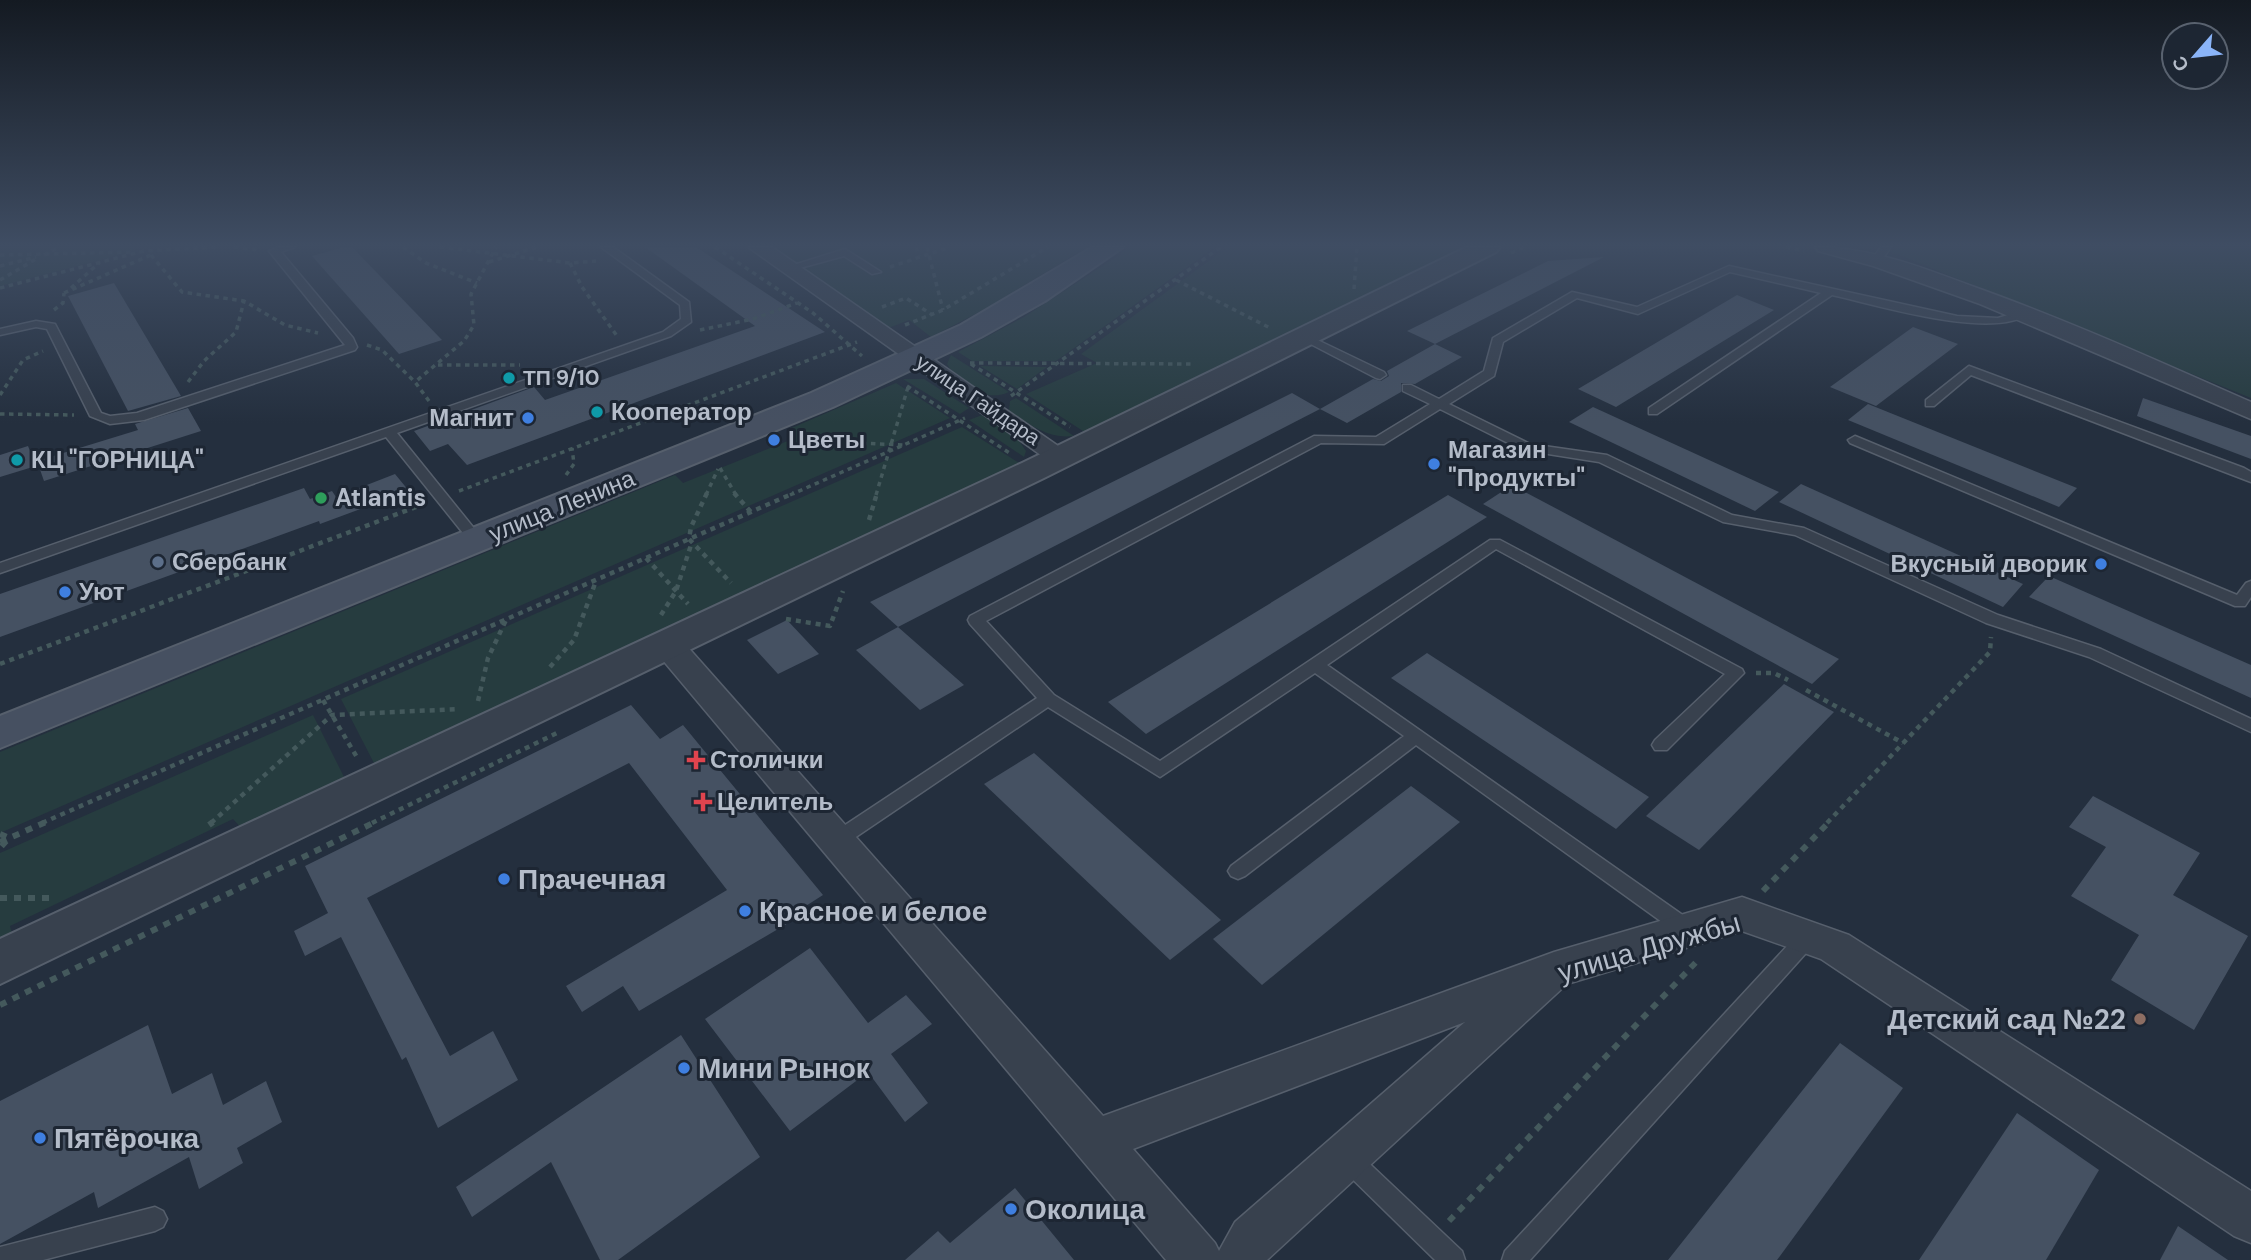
<svg xmlns="http://www.w3.org/2000/svg" width="2251" height="1260" font-family="'DM Sans',sans-serif">
  <style>
    .green { fill: #263c3f }
    .building { fill: #455162 }
    .lines { fill: none; stroke-linecap: round; stroke-linejoin: round }
    .service-casing { stroke: #565f6c; stroke-width: 3 }
    .minor-casing { stroke: #565f6c; stroke-width: 3 }
    .tertiary-casing { stroke: #565f6c; stroke-width: 4 }
    .secondary-casing { stroke: #565f6c; stroke-width: 4 }
    .path-far2 { stroke: #44595c; stroke-width: 3.5; stroke-dasharray: 4.5 4.5; stroke-linecap: butt }
    .path-far1 { stroke: #44595c; stroke-width: 4.5; stroke-dasharray: 5 5; stroke-linecap: butt }
    .path { stroke: #44595c; stroke-width: 6; stroke-dasharray: 7 7; stroke-linecap: butt }
    .service { fill: #38414e; fill-rule: evenodd }
    .minor { fill: #38414e; fill-rule: evenodd }
    .tertiary { fill: #38414e; fill-rule: evenodd }
    .secondary { fill: #465061; fill-rule: evenodd }
    .culture-dot { fill: #0f9aa8; stroke: #1d2633; stroke-width: 2.5 }
    .shop-dot { fill: #3f7fe0; stroke: #1d2633; stroke-width: 2.5 }
    .leisure-dot { fill: #2e9e5b; stroke: #1d2633; stroke-width: 2.5 }
    .service-dot { fill: #5c6f8a; stroke: #1d2633; stroke-width: 2.5 }
    .health-dot { fill: #e0444e; stroke: #1d2633; stroke-width: 2.5 }
    .education-dot { fill: #8d6e63; stroke: #1d2633; stroke-width: 2.5 }
    .labels { text-anchor: middle; stroke-width: 6; stroke-linejoin: round; paint-order: stroke }
    .far-poi-label { font-size: 21px; font-weight: bold; fill: #b4bcc9; stroke: #1d2633; text-anchor: start }
    .far-street-label { font-size: 21px; fill: #b4bcc9; stroke: #1d2633 }
    .poi-label { font-size: 24px; font-weight: bold; fill: #b4bcc9; stroke: #1d2633; text-anchor: start }
    .street-label { font-size: 24px; fill: #b4bcc9; stroke: #1d2633 }
    .near-poi-label { font-size: 28px; font-weight: bold; fill: #b4bcc9; stroke: #1d2633; text-anchor: start }
    .near-street-label { font-size: 28px; fill: #b4bcc9; stroke: #1d2633 }
  </style>
  <rect width="100%" height="100%" fill="#242f3e"/>
  <g class="green">
    <polygon points="0,247 132,247 135,251 0,286"/>
    <polygon points="769,247 1087,247 987,308 931,337 909,320 886,329"/>
    <polygon points="1132,247 1215,247 1056,361 972,361 958,352 1024,317"/>
    <polygon points="1228,247 1473,247 1086,433 1026,394 1097,363 1081,354"/>
    <polygon points="1896,247 2251,247 2251,398 1892,252"/>
    <path d="M951 355 1009 392C986 403 959 385 947 364Z"/>
    <polygon points="980,366 1047,367 1017,389"/>
    <polygon points="903,379 924,379 969,408 960,414"/>
    <polygon points="896,383 950,418 0,833 0,752 675,475 683,483 795,438 787,430"/>
    <path d="M1016 398 1074 436C1047 439 1031 425 1009 411L1010 401Z"/>
    <polygon points="982,415 1017,438 1026,451 1024,457 969,420"/>
    <polygon points="962,427 1019,463 1006,473 377,769 341,699"/>
    <polygon points="313,715 347,783 245,832 233,819 10,926 14,942 0,949 0,853"/>
  </g>
  <g class="building">
    <polygon points="344,247 352,247 442,340 399,354 312,256"/>
    <polygon points="645,247 696,247 825,332 467,465 448,444 430,451 414,431 534,387 545,400 755,326"/>
    <polygon points="1604,257 1435,344 1407,331 1548,261"/>
    <polygon points="114,283 181,396 128,411 68,296"/>
    <polygon points="1737,295 1774,310 1616,407 1578,389"/>
    <polygon points="1913,327 1958,344 1876,406 1830,387"/>
    <polygon points="1435,344 1462,357 1415,384 1401,383 1401,392 1347,423 1320,409 1373,379 1381,381 1389,376 1387,371"/>
    <polygon points="1292,393 1320,409 898,627 870,602"/>
    <polygon points="2143,398 2251,436 2251,459 2137,416"/>
    <polygon points="1868,404 2077,488 2059,507 1848,420"/>
    <polygon points="1593,407 1779,492 1755,511 1569,422"/>
    <polygon points="188,408 201,431 44,481 37,461 138,430 135,424"/>
    <polygon points="28,446 36,466 0,477 0,455"/>
    <polygon points="395,474 409,491 320,524 319,521 0,637 0,594 304,488 310,499 332,491 336,497"/>
    <polygon points="1801,484 2023,584 2003,607 1779,502"/>
    <polygon points="1512,485 1839,659 1812,684 1483,504"/>
    <polygon points="1448,495 1487,517 1146,734 1108,702"/>
    <polygon points="2049,576 2251,665 2251,698 2029,597"/>
    <polygon points="787,620 819,654 778,674 747,640"/>
    <polygon points="898,627 964,685 920,710 856,650"/>
    <polygon points="1427,653 1649,797 1616,829 1391,678"/>
    <polygon points="1784,684 1834,712 1699,850 1646,816"/>
    <polygon points="631,705 660,739 683,725 823,895 787,918 790,922 639,1011 623,986 582,1012 566,986 727,890 629,763 367,898 450,1056 493,1031 518,1080 438,1128 406,1057 402,1060 341,937 305,956 294,931 328,913 305,866"/>
    <polygon points="1034,753 1221,920 1170,960 984,784"/>
    <polygon points="1411,786 1460,822 1262,985 1213,939"/>
    <polygon points="2093,796 2200,853 2173,895 2248,936 2194,1030 2111,980 2139,935 2071,896 2106,847 2069,827"/>
    <polygon points="810,948 868,1023 906,995 932,1024 891,1054 928,1103 905,1122 868,1072 790,1131 705,1019"/>
    <polygon points="148,1025 172,1094 212,1073 223,1105 266,1081 282,1122 237,1148 243,1163 199,1189 189,1157 98,1208 94,1192 0,1244 0,1101"/>
    <polygon points="681,1035 760,1157 618,1260 600,1260 551,1162 472,1217 456,1187"/>
    <polygon points="1840,1043 1903,1088 1777,1260 1668,1260"/>
    <polygon points="2017,1113 2099,1170 2046,1260 1919,1260"/>
    <polygon points="1015,1188 1074,1260 905,1260 938,1231 950,1243"/>
    <polygon points="2178,1226 2228,1260 2160,1260"/>
  </g>
  <g class="lines">
    <defs>
      <g id="service">
        <polygon points="278,247 295,247 281,252 353,338 357,347 355,350 144,420 110,424 90,416 47,329 36,327 0,335 0,329 36,321 55,324 101,413 110,416 137,413 345,345 269,251"/>
        <polygon points="601,247 613,247 689,302 691,322 671,336 397,433 481,537 483,540 481,543 471,543 386,437 0,573 0,563 663,332 681,319 680,305"/>
        <polygon points="1881,247 1891,247 1881,261 1873,261 1872,259"/>
        <polygon points="845,249 881,272 872,274 844,256 789,271 784,268"/>
        <path d="M1729 266 1957 316 1998 318 2024 310 2030 313C1993 341 1877 305 1832 295L1657 414H1649V408L1821 293 1730 272 1638 314 1577 298 1503 342 1494 376 1449 404 1530 444 1607 455 1732 515 1804 528 1998 615 2101 649 2251 719V732L2089 657 1986 623 1795 535 1723 522 1599 462 1522 450 1440 409 1384 444 1321 443 986 621 1054 695 1160 761 1490 540H1500L1742 669 1744 673 1667 750H1655L1652 745 1655 740 1725 674 1496 549 1327 665 1694 923 1697 929 1694 935 1687 937 1680 935 1416 745 1245 876 1238 879 1231 876 1228 871 1231 866 1404 736 1315 673 1160 777 1048 707 844 845 837 847 830 845 828 840 830 835 1037 698 970 624 968 620 970 616 1314 436 1376 437 1430 404 1403 391V385H1411L1439 399 1484 371 1493 338 1572 292 1637 307Z"/>
        <polygon points="1305,334 1384,372 1386,375 1380,379 1376,378 1301,339 1301,335"/>
        <polygon points="1969,366 2244,468 2251,472 2251,482 1971,375 1934,406 1926,406 1926,400"/>
        <polygon points="1855,436 2237,595 2246,583 2251,581 2251,597 2245,606 2235,606 1850,443 1848,440"/>
        <polygon points="1808,928 1815,931 1818,937 1815,943 1530,1260 1502,1260 1505,1251 1801,931"/>
        <polygon points="1346,1146 1354,1149 1462,1251 1465,1260 1435,1260 1338,1165 1334,1157 1338,1149"/>
        <polygon points="155,1207 163,1211 167,1219 163,1227 155,1231 43,1260 0,1260 0,1247"/>
      </g>
      <g id="minor">
        <polygon points="748,247 772,247 1074,457 1070,463 1052,463"/>
        <path d="M1815 247C1868 247 1919 266 1969 285 2065 319 2158 361 2251 402V419L1980 304 1873 266 1818 251Z"/>
        <path d="M667 633 678 636 1103 1116 1554 952 1742 897 1849 935 2251 1191V1243L2234 1236 1821 959 1742 931 1567 984 1267 1260H1166L656 652 651 644 656 636ZM1465 1022 1235 1222 1219 1251 1215 1243 1133 1149Z"/>
      </g>
      <polygon id="tertiary" points="1467,247 1500,247 1496,252 1046,477 0,984 0,939 1022,463"/>
      <polygon id="secondary" points="1093,247 1123,247 1045,301 981,337 833,407 0,748 0,716 811,393 961,325"/>
    </defs>
    <use href="#service" class="service-casing"/>
    <use href="#minor" class="minor-casing"/>
    <use href="#tertiary" class="tertiary-casing"/>
    <use href="#secondary" class="secondary-casing"/>
    <g class="path-far2">
      <polyline points="234,247 258,250"/>
      <polyline points="403,247 426,263 477,283"/>
      <polyline points="440,247 570,263 596,261"/>
      <polyline points="715,247 813,313 862,356"/>
      <polyline points="916,247 919,256"/>
      <polyline points="927,247 943,310"/>
      <polyline points="1786,247 1804,251"/>
      <polyline points="1511,253 1524,247"/>
      <polyline points="0,255 133,252"/>
      <polyline points="44,255 59,247"/>
      <polyline points="151,255 182,292 244,301 285,325 318,333"/>
      <polyline points="489,262 537,247"/>
      <polyline points="570,263 582,287 617,336"/>
      <polyline points="0,266 36,257"/>
      <polyline points="890,267 950,247"/>
      <polyline points="0,280 36,259"/>
      <polyline points="1176,280 1272,329"/>
      <polyline points="0,288 144,251 216,247"/>
      <polyline points="71,288 99,263"/>
      <polyline points="1354,289 1357,247"/>
      <polyline points="64,293 153,254"/>
      <polyline points="882,307 906,298 931,314"/>
      <polyline points="54,310 63,303 64,293"/>
      <polyline points="905,325 943,310 1048,247"/>
      <polyline points="700,330 753,319 797,303"/>
      <polyline points="367,345 382,350 415,382"/>
      <polyline points="970,363 1192,364"/>
      <polyline points="971,364 1070,427"/>
      <polyline points="438,365 520,365"/>
      <polyline points="188,382 204,361 236,332 244,301"/>
      <polyline points="907,386 1011,454"/>
      <polyline points="0,395 23,360 43,351"/>
      <polyline points="1011,396 1221,247"/>
      <polyline points="429,401 415,382 464,341 474,325 471,294 496,247"/>
      <polyline points="0,414 74,415"/>
      <polyline points="790,440 903,445"/>
      <polyline points="720,468 736,495"/>
      <polyline points="566,475 574,464 572,448"/>
      <polyline points="459,491 857,342"/>
      <polyline points="706,495 718,469"/>
      <polyline points="790,495 965,418"/>
      <polyline points="876,495 908,387"/>
    </g>
    <g class="path-far1">
      <polyline points="707,493 691,527 689,539 731,583"/>
      <polyline points="734,493 751,512"/>
      <polyline points="869,520 877,493"/>
      <polyline points="646,558 688,604"/>
      <polyline points="661,615 676,591 692,542"/>
      <polyline points="786,619 830,626 843,591"/>
      <polyline points="0,664 424,504"/>
      <polyline points="550,667 574,640 596,581"/>
      <polyline points="1756,673 1774,673 1788,680"/>
      <polyline points="1806,690 1903,743"/>
      <polyline points="323,700 358,759"/>
      <polyline points="478,701 488,658 506,620"/>
      <polyline points="42,823 794,493"/>
      <polyline points="211,823 332,715 459,709"/>
      <polyline points="372,823 559,732"/>
      <polyline points="1827,823 1990,652 1991,637"/>
    </g>
    <g class="path">
      <polyline points="209,825 213,822"/>
      <polyline points="0,834 9,838 0,848"/>
      <polyline points="0,842 46,822"/>
      <polyline points="1763,891 1829,822"/>
      <polyline points="0,898 53,898"/>
      <polyline points="0,1005 375,822"/>
      <polyline points="1449,1221 1699,959"/>
    </g>
    <use href="#service" class="service"/>
    <use href="#minor" class="minor"/>
    <use href="#tertiary" class="tertiary"/>
    <use href="#secondary" class="secondary"/>
  </g>
  <linearGradient id="sky" x2="0" y2="1"><stop stop-color="#141a22"/><stop offset="0.58" stop-color="#3f4d63"/><stop offset="1" stop-color="#3f4d63" stop-opacity="0"/></linearGradient>
  <rect width="2251" height="423" fill="url(#sky)"/>
  <g class="culture-dot">
    <circle cx="509" cy="378" r="7"/>
    <circle cx="597" cy="412" r="7"/>
    <circle cx="17" cy="460" r="7"/>
  </g>
  <g class="shop-dot">
    <circle cx="528" cy="418" r="7"/>
    <circle cx="774" cy="440" r="7"/>
    <circle cx="1434" cy="464" r="7"/>
    <circle cx="2101" cy="564" r="7"/>
    <circle cx="65" cy="592" r="7"/>
    <circle cx="504" cy="879" r="7"/>
    <circle cx="745" cy="911" r="7"/>
    <circle cx="684" cy="1068" r="7"/>
    <circle cx="40" cy="1138" r="7"/>
    <circle cx="1011" cy="1209" r="7"/>
  </g>
  <circle class="leisure-dot" cx="321" cy="498" r="7"/>
  <circle class="service-dot" cx="158" cy="562" r="7"/>
  <g class="health-dot">
    <path d="M692.5 749.5h7v7h7v7h-7v7h-7v-7h-7v-7h7z"/>
    <path d="M699.5 791.5h7v7h7v7h-7v7h-7v-7h-7v-7h7z"/>
  </g>
  <circle class="education-dot" cx="2140" cy="1019" r="7"/>
  <g class="labels">
    <g class="far-poi-label">
      <text x="523" y="385">ТП 9/10</text>
    </g>
    <g class="far-street-label">
      <text transform="translate(978 400) rotate(34)" y="7">улица Гайдара</text>
    </g>
    <g class="poi-label">
      <text x="611" y="420">Кооператор</text>
      <text x="514" y="426" text-anchor="end">Магнит</text>
      <text x="788" y="448">Цветы</text>
      <text x="1448" y="458">Магазин<tspan x="1448" dy="28">"Продукты"</tspan></text>
      <text x="31" y="468">КЦ "ГОРНИЦА"</text>
      <text x="335" y="506">Atlantis</text>
      <text x="172" y="570">Сбербанк</text>
      <text x="2087" y="572" text-anchor="end">Вкусный дворик</text>
      <text x="79" y="600">Уют</text>
      <text x="710" y="768">Столички</text>
      <text x="717" y="810">Целитель</text>
    </g>
    <g class="street-label">
      <text transform="translate(562 506) rotate(-22)" y="8">улица Ленина</text>
    </g>
    <g class="near-poi-label">
      <text x="518" y="889">Прачечная</text>
      <text x="759" y="921">Красное и белое</text>
      <text x="2126" y="1029" text-anchor="end">Детский сад №22</text>
      <text x="698" y="1078">Мини Рынок</text>
      <text x="54" y="1148">Пятёрочка</text>
      <text x="1025" y="1219">Околица</text>
    </g>
    <g class="near-street-label">
      <text transform="translate(1649 947) rotate(-16)" y="10">улица Дружбы</text>
    </g>
  </g>
  <g transform="translate(2195 56) rotate(242)"><circle r="33" fill="#1d2633" stroke="#59626f" stroke-width="2"/>
  <path d="M0-5L12 26L0 18L-12 26Z" fill="#8ab4f8"/>
  <text y="-10" font-size="19" font-weight="bold" text-anchor="middle" fill="#b4bcc9">С</text>
  </g>
</svg>
